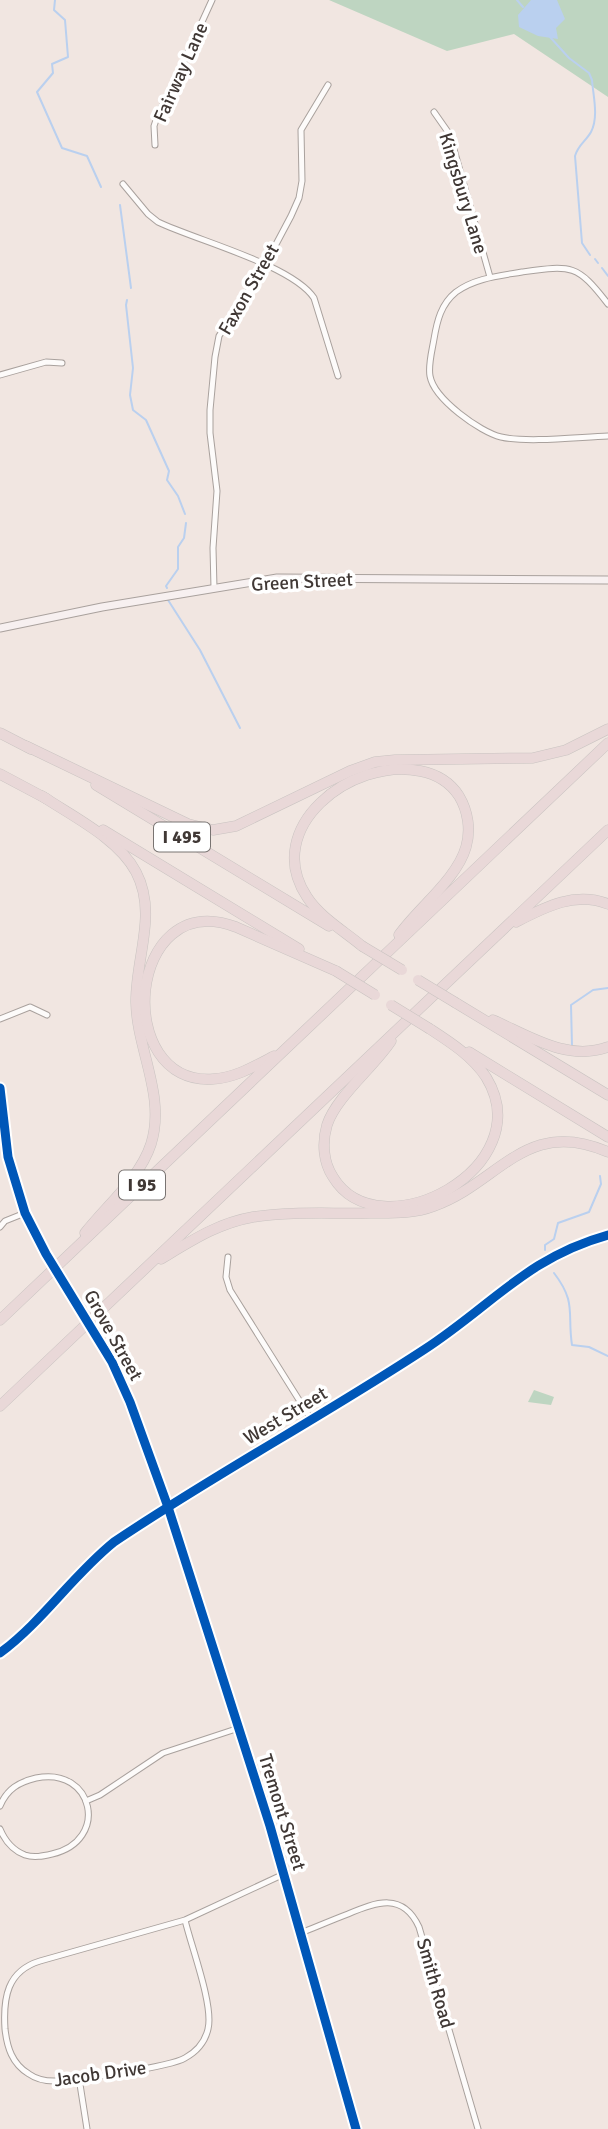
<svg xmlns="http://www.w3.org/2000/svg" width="608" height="2129" font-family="Signika,sans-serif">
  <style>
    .green { fill: #bed5c1 }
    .water { fill: #bad0ef }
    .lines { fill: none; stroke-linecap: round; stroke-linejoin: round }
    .stream { stroke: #bad0ef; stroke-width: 2 }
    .minor-casing { stroke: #a9a19d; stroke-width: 7 }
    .tertiary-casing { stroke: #a9a19d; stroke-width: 8 }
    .secondary-casing { stroke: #a9a19d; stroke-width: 9 }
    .motorway-casing { stroke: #c9c3c1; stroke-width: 11 }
    .minor { stroke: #fdfbfa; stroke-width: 5 }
    .tertiary { stroke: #fdfbfa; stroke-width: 6 }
    .secondary { stroke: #f7f0f0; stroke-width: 7 }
    .motorway { stroke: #e9d8d8; stroke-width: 10 }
    .minor-bridge-casing { stroke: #a9a19d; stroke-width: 7; stroke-linecap: butt }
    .motorway-bridge-casing { stroke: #c9c3c1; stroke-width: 11; stroke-linecap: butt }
    .minor-bridge { stroke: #fdfbfa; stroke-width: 5 }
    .motorway-bridge { stroke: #e9d8d8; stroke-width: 10 }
    .cycleway-casing { stroke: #fff; stroke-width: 13 }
    .cycleway { stroke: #0057b8; stroke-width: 9 }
    .labels { text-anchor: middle; stroke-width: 7; stroke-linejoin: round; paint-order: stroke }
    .shield { fill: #fff; stroke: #797472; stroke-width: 2 }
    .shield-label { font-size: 18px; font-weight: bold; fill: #403835 }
    .street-label { font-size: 19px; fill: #403835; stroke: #fff }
  </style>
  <rect width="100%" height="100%" fill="#f1e6e1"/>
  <g class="green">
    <polygon points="329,0 608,0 608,97 514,34 447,51"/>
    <polygon points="534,1390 554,1397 551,1405 528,1402"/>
  </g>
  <polygon class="water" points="531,0 557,0 565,19 556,28 558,39 538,36 519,27 518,15"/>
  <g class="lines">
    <g class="stream">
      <polyline points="55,0 54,10 65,20 68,57 52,64 53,73 37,92 62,148 87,156 101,187"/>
      <polyline points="517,0 523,7"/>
      <path d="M550 37 569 58 589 73 592 80C593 95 599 117 591 132 586 141 578 145 575 156L582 243 590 255"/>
      <polyline points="120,205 131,288"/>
      <polyline points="595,259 598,263"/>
      <polyline points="602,268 608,276"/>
      <polyline points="127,300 126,305 133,368 130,395 133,410 146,420 169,471 167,480 178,496 185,514"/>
      <polyline points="167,588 166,586 178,569 178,547 184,538 186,523"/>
      <polyline points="168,600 200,650 240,728"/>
      <polyline points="572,1046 571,1005 593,990 608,988"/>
      <polyline points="545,1250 545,1245 554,1239 558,1223 589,1212 601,1184 600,1176"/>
      <path d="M554 1273C577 1303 567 1313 572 1345L589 1347 608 1356"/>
    </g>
    <defs>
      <g id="minor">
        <polyline points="434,112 448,132 453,146 490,277"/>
        <polyline points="155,145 154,126 158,114 175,81 212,0"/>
        <path d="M123 184 148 214 158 222C198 241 292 265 314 298L338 376"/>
        <path d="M608 304C577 264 572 265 522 272 499 276 475 278 456 292 441 304 437 321 434 339 432 351 428 365 430 376 434 399 480 432 501 437 528 443 579 437 608 436"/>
        <polyline points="0,375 46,362 62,363"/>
        <polyline points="214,588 213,548 217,491 210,433 210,410 215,357 219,336 265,265 291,216 299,198 302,181 301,130 328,85"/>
        <polyline points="0,1019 30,1007 47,1015"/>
        <path d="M0 1088C9 1155 12 1193 46 1254"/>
        <polyline points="0,1227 5,1221 25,1213"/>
        <polyline points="228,1257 226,1277 230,1290 311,1419"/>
        <polyline points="99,1339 122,1381 168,1507 270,1826 356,2129"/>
        <polyline points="86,1801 100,1795 163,1753 239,1728"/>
        <path d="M0 1806C7 1789 19 1782 36 1778 94 1766 110 1841 52 1854 43 1856 34 1858 25 1855 12 1850 5 1841 0 1829"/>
        <path d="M185 1920C191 1946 214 2006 208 2029 205 2042 196 2052 185 2058 170 2067 74 2081 54 2081 45 2081 36 2079 29 2074 12 2064 7 2047 5 2029 3 1998 7 1971 40 1961L185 1920 284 1874"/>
        <path d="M301 1933C316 1927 332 1920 348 1914 376 1902 403 1892 419 1927L478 2129"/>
        <polyline points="79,2078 87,2129"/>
      </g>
      <path id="tertiary" d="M0 1653C43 1621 72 1576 114 1542 215 1474 323 1416 425 1349 491 1306 528 1257 608 1235"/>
      <polyline id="secondary" points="0,628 102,607 277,578 608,580"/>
      <g id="motorway">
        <polyline points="0,733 31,749"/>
        <polyline points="26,746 188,824 213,830 236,826 350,771 375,762 395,760 533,758 566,750 608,729"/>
        <polyline points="0,774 47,799"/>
        <polyline points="96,785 329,926"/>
        <path d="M42 796C72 816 119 839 136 872 158 914 135 959 136 1003 137 1050 166 1096 151 1144 140 1178 107 1205 85 1233"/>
        <polyline points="103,830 299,949"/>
        <path d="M516 922C545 907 575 891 608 904"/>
        <path d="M362 946C344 931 320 917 307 897 261 828 351 757 420 771 436 774 450 782 459 796 468 811 471 830 466 847 457 879 418 908 399 935"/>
        <polyline points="456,1003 608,1095"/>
        <path d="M493 1020C529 1036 568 1062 608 1047"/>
        <path d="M391 1041C374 1067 336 1097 327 1125 322 1142 323 1162 333 1177 379 1253 542 1168 486 1077 472 1056 450 1042 430 1029"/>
        <polyline points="469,1052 608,1137"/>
        <path d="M274 1056C255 1066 235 1078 213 1079 112 1086 126 886 236 927L336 971"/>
        <path d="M161 1259C191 1241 218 1223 253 1217 291 1211 332 1214 370 1213 392 1213 413 1214 434 1206 499 1183 526 1116 608 1152"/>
        <polyline points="0,1320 608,743"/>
        <polyline points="0,1406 608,830"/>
      </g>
    </defs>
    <use href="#minor" class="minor-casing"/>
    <use href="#tertiary" class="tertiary-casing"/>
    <use href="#secondary" class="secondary-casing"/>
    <use href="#motorway" class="motorway-casing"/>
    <use href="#minor" class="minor"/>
    <use href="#tertiary" class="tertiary"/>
    <use href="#secondary" class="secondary"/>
    <use href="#motorway" class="motorway"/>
    <defs>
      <polyline id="minor-bridge" points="46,1254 99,1339"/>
      <g id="motorway-bridge">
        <polyline points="362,946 402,970"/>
        <polyline points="336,971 375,995"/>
        <polyline points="418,980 456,1003"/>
        <polyline points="391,1005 430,1029"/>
      </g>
    </defs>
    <use href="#minor-bridge" class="minor-bridge-casing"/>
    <use href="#motorway-bridge" class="motorway-bridge-casing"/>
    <use href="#minor-bridge" class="minor-bridge"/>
    <use href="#motorway-bridge" class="motorway-bridge"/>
    <defs>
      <g id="cycleway">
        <polyline points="0,1088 8,1157 25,1213 46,1254 112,1362 130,1402 168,1507 270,1826 356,2129"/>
        <path d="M0 1653C43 1621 72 1576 114 1542 215 1474 323 1416 425 1349 491 1306 528 1257 608 1235"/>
      </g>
    </defs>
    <use href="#cycleway" class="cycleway-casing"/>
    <use href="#cycleway" class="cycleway"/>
  </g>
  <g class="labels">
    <g class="shield">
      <rect x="154" y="822.5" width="56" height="29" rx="5"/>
      <rect x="119" y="1170.5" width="46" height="29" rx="5"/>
    </g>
    <g class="shield-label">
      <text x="182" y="843">I 495</text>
      <text x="142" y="1191">I 95</text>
    </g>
    <g class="street-label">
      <text transform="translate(180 72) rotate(-66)" y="7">Fairway Lane</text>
      <text transform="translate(464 193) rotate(73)" y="7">Kingsbury Lane</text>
      <text transform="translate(248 289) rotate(-60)" y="7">Faxon Street</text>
      <text transform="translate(302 581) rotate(-3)" y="7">Green Street</text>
      <text transform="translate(114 1335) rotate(61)" y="7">Grove Street</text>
      <text transform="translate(285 1415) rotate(-31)" y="7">West Street</text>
      <text transform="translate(283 1812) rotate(73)" y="7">Tremont Street</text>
      <text transform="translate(436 1983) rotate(74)" y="7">Smith Road</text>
      <text transform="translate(100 2073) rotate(-8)" y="7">Jacob Drive</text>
    </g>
  </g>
</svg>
